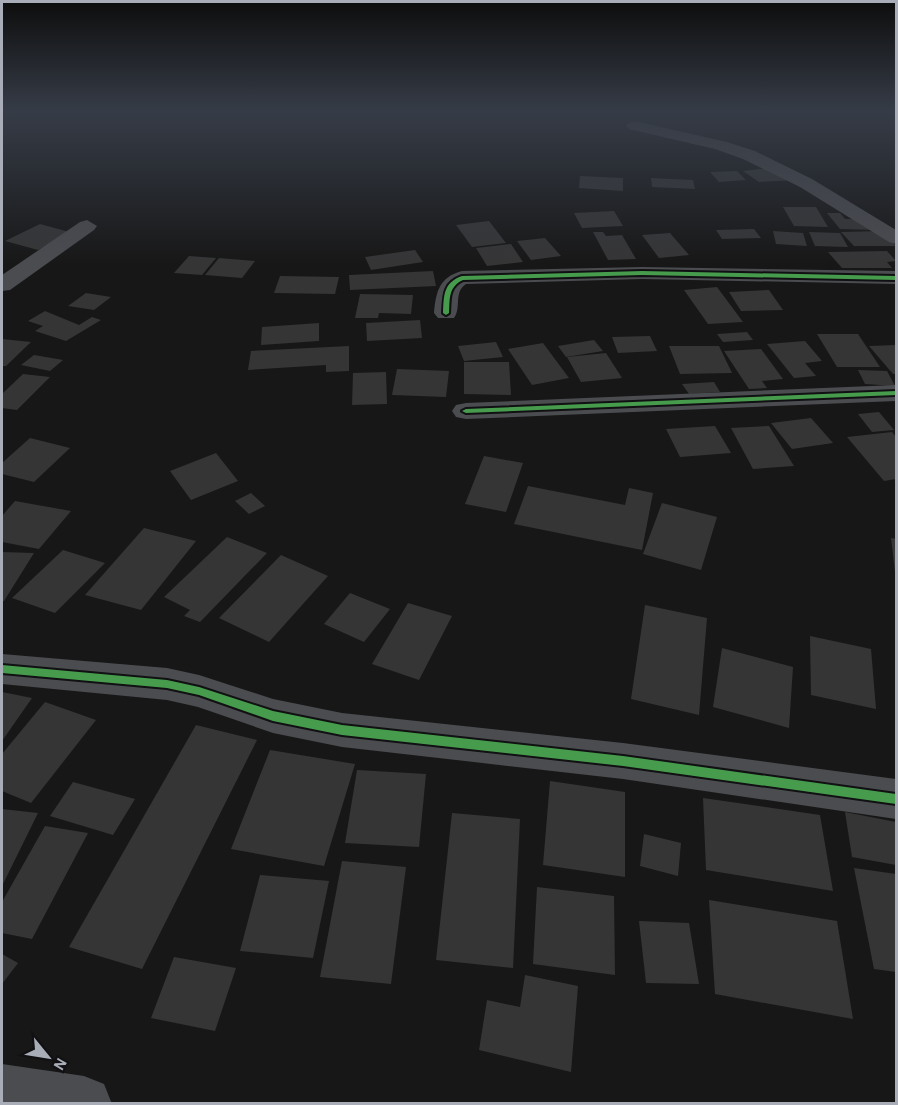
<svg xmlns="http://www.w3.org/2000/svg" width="898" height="1105" font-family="'Alegreya Sans',sans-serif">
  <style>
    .building { fill: #353536 }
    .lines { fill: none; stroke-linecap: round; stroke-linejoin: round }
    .minor { fill: #4b4c50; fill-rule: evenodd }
    .cycleway-casing { stroke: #111113; stroke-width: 4 }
    .cycleway { fill: #469c4c; fill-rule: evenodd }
  </style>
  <rect width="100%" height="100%" fill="#171717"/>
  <g class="building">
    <polygon points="777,167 796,180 759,182 743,171"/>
    <polygon points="737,171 746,180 719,182 710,172"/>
    <polygon points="580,176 623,178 623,191 579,188"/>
    <polygon points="651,178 693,180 695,189 652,187"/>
    <polygon points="783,207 816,207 828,227 794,226"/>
    <polygon points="614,211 623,226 582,228 574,213"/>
    <polygon points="827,213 840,213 845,219 867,219 876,230 840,229"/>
    <polygon points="489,221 506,243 472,247 456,225"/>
    <polygon points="40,224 73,233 38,250 5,241"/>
    <polygon points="754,229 761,238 722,239 716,230"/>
    <polygon points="773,231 803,233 807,246 776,244"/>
    <polygon points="883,231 896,246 854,246 841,232"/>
    <polygon points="593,232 603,232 606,236 622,235 636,259 608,260"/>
    <polygon points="809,232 840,233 848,247 815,246"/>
    <polygon points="670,233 689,255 659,258 642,235"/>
    <polygon points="545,238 561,256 531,260 517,241"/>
    <polygon points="511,244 523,262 487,266 476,248"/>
    <polygon points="415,250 423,262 371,270 365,257"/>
    <polygon points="887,251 896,261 887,262 892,268 842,268 828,252"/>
    <polygon points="189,256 216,258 202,275 174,273"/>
    <polygon points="219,258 255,261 242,278 205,275"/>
    <polygon points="433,271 436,286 350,290 349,275"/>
    <polygon points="280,276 339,277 335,294 274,293"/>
    <polygon points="717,287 743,322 708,324 684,290"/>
    <polygon points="769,290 783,310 741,311 729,292"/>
    <polygon points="86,293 111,297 94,310 68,306"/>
    <polygon points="360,294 413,295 411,314 379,313 378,318 355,318"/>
    <polygon points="45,311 79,325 92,317 101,320 66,341 35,331 43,326 28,321"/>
    <polygon points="420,320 422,338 367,341 366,323"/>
    <polygon points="319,323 319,341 261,345 262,327"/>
    <polygon points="747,332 753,340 723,342 717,334"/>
    <polygon points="817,334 858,334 880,367 837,367"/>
    <polygon points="650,336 657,351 618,353 612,337"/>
    <polygon points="2,339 31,342 6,366 2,366"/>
    <polygon points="594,340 603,351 566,357 558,346"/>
    <polygon points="805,341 822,361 805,363 816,376 794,378 767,344"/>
    <polygon points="496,342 503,357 464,361 458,346"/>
    <polygon points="543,343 569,378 532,385 508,349"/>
    <polygon points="896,345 896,374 893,374 869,346"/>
    <polygon points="349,346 349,371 326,372 326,365 248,370 251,351"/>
    <polygon points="669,346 719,346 732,373 680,374"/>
    <polygon points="761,349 783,379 762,381 767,388 749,389 724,351"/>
    <polygon points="606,353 622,378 581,382 567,357"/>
    <polygon points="34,355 63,360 50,371 21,365"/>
    <polygon points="464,362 509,362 511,395 464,394"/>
    <polygon points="397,369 449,371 446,397 392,395"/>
    <polygon points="858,370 887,371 895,386 865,384"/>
    <polygon points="386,372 387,404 352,405 353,373"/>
    <polygon points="23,374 50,377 17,410 2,408 2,394"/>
    <polygon points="714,382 720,392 689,394 682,384"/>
    <polygon points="879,412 894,430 872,432 858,414"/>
    <polygon points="811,418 833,443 792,449 771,423"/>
    <polygon points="715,426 731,453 680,457 666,429"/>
    <polygon points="769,426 794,466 753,469 731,428"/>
    <polygon points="892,432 896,437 896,479 884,481 847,437"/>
    <polygon points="30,438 70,448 34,482 2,474 2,463"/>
    <polygon points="216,453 238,481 191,500 170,471"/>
    <polygon points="484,456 523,463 506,512 465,504"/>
    <polygon points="528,486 625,505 629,488 653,493 642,550 514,524"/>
    <polygon points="251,493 265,506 249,514 235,501"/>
    <polygon points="15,501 71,511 39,549 2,542 2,516"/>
    <polygon points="662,503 717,517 701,570 643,554"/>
    <polygon points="144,528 196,541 141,610 85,595"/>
    <polygon points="227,537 267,553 200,622 184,616 190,610 164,597"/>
    <polygon points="891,538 896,539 896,572 895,572"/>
    <polygon points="63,550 105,563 55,613 12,598"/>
    <polygon points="2,552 34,553 4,601 2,601"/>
    <polygon points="281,555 328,576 269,642 219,618"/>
    <polygon points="350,593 390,609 364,642 324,624"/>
    <polygon points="408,603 452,616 419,680 372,664"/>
    <polygon points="645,605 707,618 699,715 631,699"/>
    <polygon points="810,636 871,649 876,709 811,695"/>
    <polygon points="722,648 793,667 789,728 713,707"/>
    <polygon points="2,692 32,698 2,741"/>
    <polygon points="45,702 96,720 31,803 2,791 2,754"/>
    <polygon points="196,725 257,740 142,969 69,947"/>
    <polygon points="270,750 355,764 324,866 231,849"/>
    <polygon points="357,770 426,774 419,847 345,843"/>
    <polygon points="550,781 625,792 625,877 543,865"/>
    <polygon points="73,782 135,799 113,835 50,816"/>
    <polygon points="703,798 820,815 833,891 706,870"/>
    <polygon points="2,809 38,813 2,886"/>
    <polygon points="845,812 896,822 896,865 852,857"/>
    <polygon points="452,813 520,819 513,968 436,960"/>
    <polygon points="45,826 88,833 32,939 2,933 2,902"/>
    <polygon points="644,834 681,843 678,876 640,866"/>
    <polygon points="342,861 406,867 391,984 320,977"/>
    <polygon points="854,868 896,874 896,972 874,969"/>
    <polygon points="260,875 329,881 313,958 240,951"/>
    <polygon points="537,887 614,896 615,975 533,964"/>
    <polygon points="709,900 837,921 853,1019 715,994"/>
    <polygon points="639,921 689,923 699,984 646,983"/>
    <polygon points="2,954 18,963 2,984"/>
    <polygon points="174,957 236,968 215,1031 151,1018"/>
    <polygon points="525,975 578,986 571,1072 479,1050 487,1000 520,1007"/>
  </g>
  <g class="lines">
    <g class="minor">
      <polygon points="634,121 727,142 755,151 812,179 896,230 896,244 889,242 800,187 743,159 715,149 629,129 626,126 629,123"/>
      <polygon points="87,220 97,226 94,230 10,290 2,291 2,275 80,222"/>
      <path d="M642 267 896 271V284L642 279 466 284C453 293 462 307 454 318H438L434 313C436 292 439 277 462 271Z"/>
      <polygon points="896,385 896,401 466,419 456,417 452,411 456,405 466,403"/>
      <polygon points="2,654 167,668 199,675 273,699 342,713 623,743 896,779 896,819 623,779 342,747 273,733 198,707 167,700 2,684"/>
      <polygon points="2,1064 84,1076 104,1084 112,1104 2,1104"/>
    </g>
    <defs>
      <g id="cycleway">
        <path d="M642 271 896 276V280L642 275 463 280C448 287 450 299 449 313L446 315 443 313C444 295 443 283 462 276Z"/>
        <polygon points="896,391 896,395 466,413 462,411 466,409"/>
        <polygon points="2,665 167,680 199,687 273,711 342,725 623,756 896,794 896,804 623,766 342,735 273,721 199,695 167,688 2,673"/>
      </g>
    </defs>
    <use href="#cycleway" class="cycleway-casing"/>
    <use href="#cycleway" class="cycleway"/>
  </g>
  <linearGradient id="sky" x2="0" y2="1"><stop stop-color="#0d0d0d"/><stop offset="0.42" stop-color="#363c47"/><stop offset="1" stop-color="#363c47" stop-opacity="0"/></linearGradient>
  <rect width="898" height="265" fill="url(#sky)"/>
  <rect width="898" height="1105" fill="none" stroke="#a8adb8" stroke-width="6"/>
  <g transform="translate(48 1057) rotate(120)" stroke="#111113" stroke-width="4.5" paint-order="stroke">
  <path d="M0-4.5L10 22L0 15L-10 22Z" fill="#a8adb8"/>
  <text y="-9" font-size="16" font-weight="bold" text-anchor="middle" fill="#a8adb8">N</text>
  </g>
</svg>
